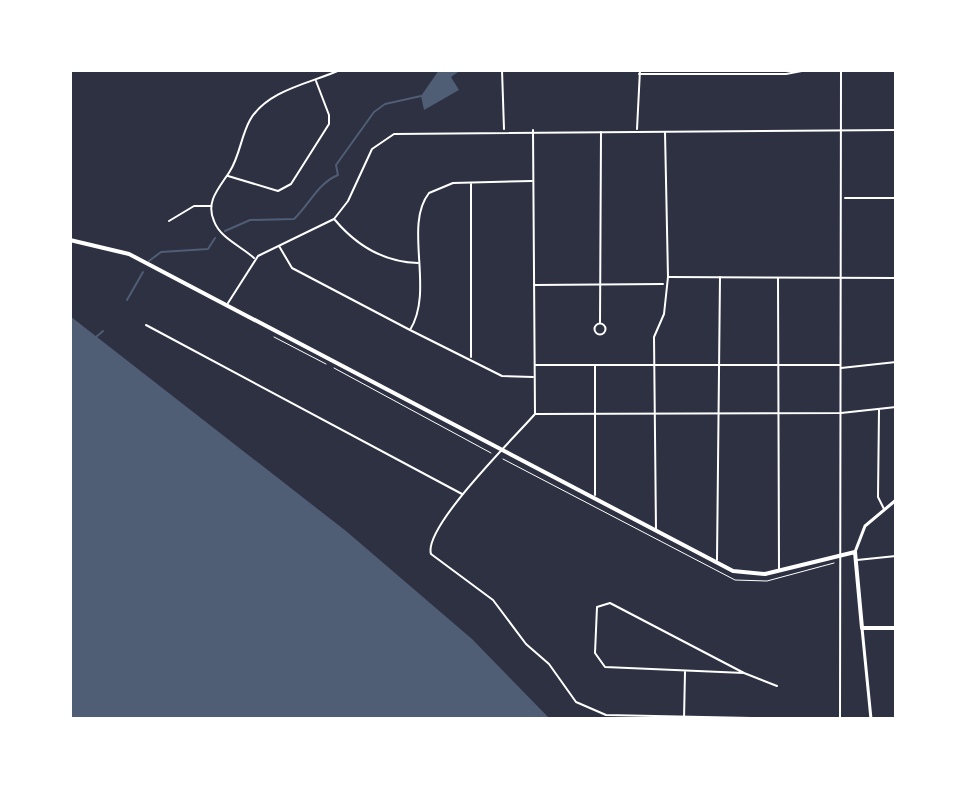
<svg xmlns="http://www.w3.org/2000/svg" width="966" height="789" font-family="'Fira Sans Condensed',sans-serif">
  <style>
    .water { fill: #4f5d75 }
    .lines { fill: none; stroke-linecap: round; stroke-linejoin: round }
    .stream { stroke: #4f5d75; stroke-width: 2 }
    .path { stroke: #fff; stroke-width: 1 }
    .minor { stroke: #fff; stroke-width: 2 }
    .tertiary { stroke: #fff; stroke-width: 3 }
    .primary { stroke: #fff; stroke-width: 4 }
  </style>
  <rect width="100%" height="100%" fill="#2d3142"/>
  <g class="water">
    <polygon points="439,70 461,70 451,77 459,90 424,110 421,96"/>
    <polygon points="70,316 346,531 472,639 550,719 70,719"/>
  </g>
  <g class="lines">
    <g class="stream">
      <path d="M225 231 250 220 294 219C309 205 318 183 338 175L336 165 374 112 385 104 421 96"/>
      <polyline points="149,261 161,252 208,249 215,238"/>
      <polyline points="127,300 143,272"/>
      <polyline points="96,337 103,331"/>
    </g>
    <g class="path">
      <polyline points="274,337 326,364"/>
      <polyline points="334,368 491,453"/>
      <polyline points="503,459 735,580 767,581 834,563"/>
    </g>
    <g class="minor">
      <polyline points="502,70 504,129"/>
      <polyline points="639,74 786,74 807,70"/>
      <polyline points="637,129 640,70"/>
      <path d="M533 130 535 414C515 437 423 527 431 554L493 600 526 644 549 664 576 702 606 715 802 719"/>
      <polyline points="228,176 278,191 291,184 329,124 329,115 316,81"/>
      <polyline points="471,184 471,357"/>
      <polyline points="845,198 896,198"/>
      <path d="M335 220C357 246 383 262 418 263"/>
      <polyline points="169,221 194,206 211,206"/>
      <polyline points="279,246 292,268 410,330 502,376 533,377"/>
      <path d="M254 258C241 246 220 238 214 221 205 201 220 187 230 171 240 155 241 136 250 120 267 90 311 83 340 70"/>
      <polyline points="669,277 896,278"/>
      <polyline points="778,278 779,569"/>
      <polyline points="534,285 663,284"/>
      <polyline points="228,303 258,256 334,219 348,201 372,149 394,134 896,130"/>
      <polyline points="600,323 601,132"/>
      <circle cx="600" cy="329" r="5.5"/>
      <polyline points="146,325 462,494"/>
      <path d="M410 330C435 290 403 226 429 193L453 183 532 181"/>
      <polyline points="535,365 840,365"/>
      <polyline points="841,368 896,362"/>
      <polyline points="879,410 878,497 884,509"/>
      <polyline points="535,414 841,413 896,407"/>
      <polyline points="595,495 595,366"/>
      <polyline points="656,530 654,337 664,314 668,277 665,132"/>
      <polyline points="717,560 720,277"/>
      <polyline points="857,560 896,556"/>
      <polyline points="744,673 610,603 597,607 595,653 605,667 744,673 777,686"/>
      <polyline points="684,719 685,672"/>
      <polyline points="840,719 841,70"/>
    </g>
    <g class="tertiary">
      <polyline points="855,552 865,526 896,500"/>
      <polyline points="862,628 871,719"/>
    </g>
    <polyline class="primary" points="70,240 129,254 733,571 765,574 855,552 862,628 896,628"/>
  </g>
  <rect width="966" height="789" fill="none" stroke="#ffffff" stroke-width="144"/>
</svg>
